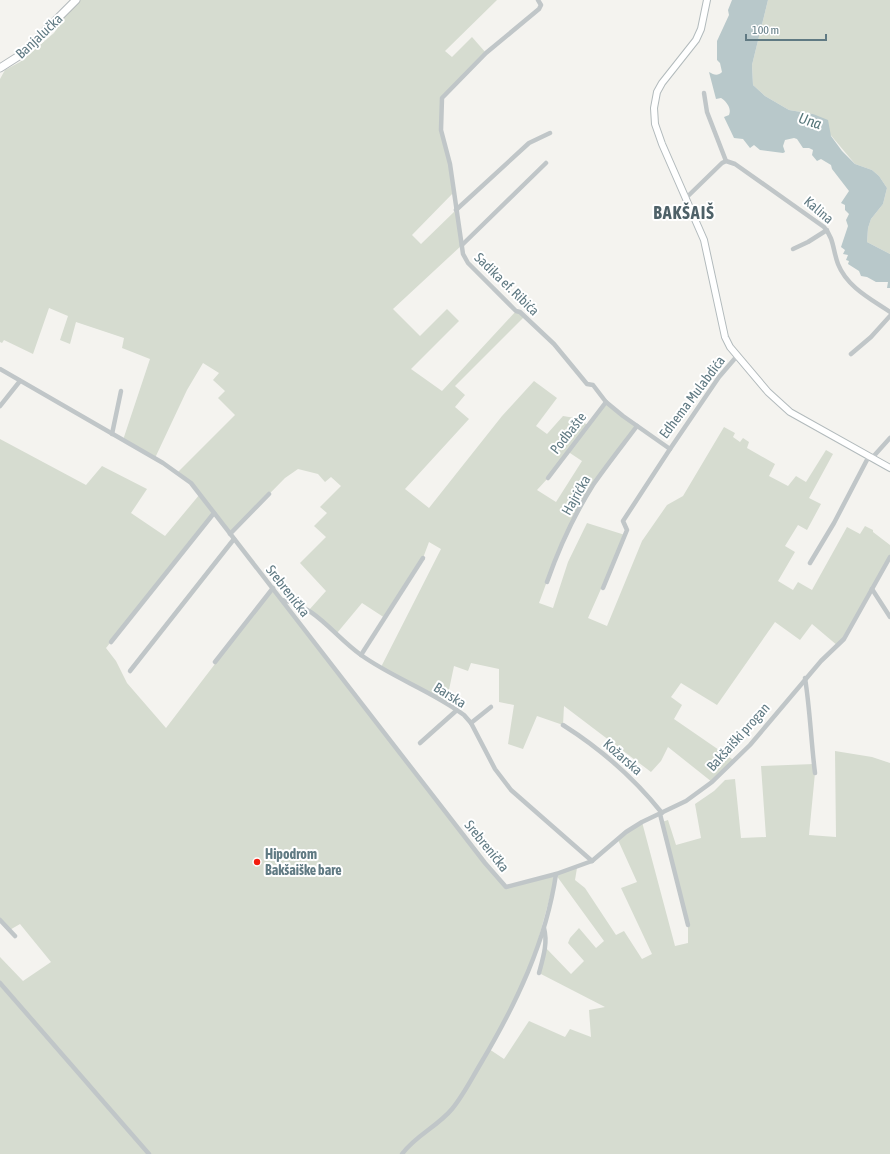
<svg xmlns="http://www.w3.org/2000/svg" width="890" height="1154" font-family="'Asap Condensed',sans-serif">
  <style>
    .green { fill: #d6dcd0; fill-rule: evenodd }
    .water { fill: #b8c8ca }
    .lines { fill: none; stroke-linecap: round; stroke-linejoin: round }
    .secondary-casing { stroke: #b2babc; stroke-width: 8 }
    .primary-casing { stroke: #b3b9bb; stroke-width: 9 }
    .street { stroke: #c0c6c8; stroke-width: 4.5 }
    .secondary { stroke: #fff; stroke-width: 6 }
    .primary { stroke: #fff; stroke-width: 7 }
    .poi-dot { fill: #f41c0f; stroke: #fff; stroke-width: 1.5 }
    .labels { text-anchor: middle; stroke-width: 4; stroke-linejoin: round; paint-order: stroke }
    .street-label { font-size: 14px; fill: #607a83; stroke: #fff }
    .poi-label { font-size: 14px; font-weight: bold; fill: #607a83; stroke: #fff; text-anchor: start }
    .water-label { font-size: 15px; font-style: italic; fill: #57777a; stroke: #fff }
    .district-label { font-size: 18px; font-weight: bold; letter-spacing: 1px; fill: #4e6168; stroke: #fff }
  </style>
  <rect width="100%" height="100%" fill="#f4f3ef"/>
  <g class="green">
    <path d="M76 0H497L445 51 452 57 472 37 486 53 443 96 441 130 455 191 412 235 421 244 456 210 462 245 393 309 420 336 447 309 459 321 411 369 442 391 516 311 524 317 455 386 465 395 455 407 469 419 405 489 429 508 502 416 534 381 557 398 536 426 547 434 563 416 575 418 588 425 606 402 637 426 601 474 560 546 539 603 553 608 568 562 587 523 625 535 588 618 607 626 642 541 667 505 683 496 724 427 735 433 733 437 740 442 743 438 749 442 747 448 775 464 769 476 788 486 796 476 806 482 826 450 833 454 809 498 821 504 807 530 798 525 785 546 795 552 778 581 793 590 798 582 812 590 847 527 860 534 865 526 873 530V532L890 545V557L838 646 812 624 800 640 775 622 717 705 681 683 671 697 682 705 674 719 735 761 712 782 668 747 661 761 651 772 564 706 563 725 537 716 523 749 508 744 514 705 499 702V669L471 663 468 671 454 666 446 704 381 667 441 549 429 542 423 558 385 618 362 603 337 633 309 610 326 591 300 563 326 537 314 526 327 513 320 507 341 486 331 477 325 482 318 474 298 469 285 478 230 534 214 513 106 648 116 661 127 683 166 728 273 588 506 887 577 868 575 880 585 888 616 935 624 931 642 959 652 954 621 888 637 882 618 840 642 822 675 946 688 943V925L662 822 668 820 676 845 701 838 695 804 714 791 725 780 735 779 741 838 766 837 761 766 814 764 815 773 809 835 836 837 835 751 872 757 890 763V1154H0V957L23 981 51 962 20 924 8 931 0 922V439L86 485 102 466 147 489 131 513 165 536 200 494 178 472 235 415 218 398 225 391 213 380 219 373 203 363 187 390 155 458 123 440 150 359 122 348 124 338 76 322 70 344 60 340 68 316 49 308 33 354 4 340 2 343 0 342V79L5 70 20 62 54 33ZM567 451 582 461 556 502 537 490 548 478ZM556 875 604 941 596 948 579 928 570 938 568 943 584 961 571 974 545 947 539 973 605 1007 589 1010 591 1037 570 1029 565 1037 529 1021 504 1059 489 1049 531 966Z"/>
    <polygon points="768,0 890,0 890,254 867,242 868,228 871,219 883,204 887,188 879,176 872,170 855,164 813,114 789,110 765,96 753,85 752,65"/>
  </g>
  <path class="water" d="M732 0H768L752 65 753 85 765 96 789 110 813 114 828 120 831 136 842 151 855 164 872 170 879 176 887 188 883 204 871 219 868 228 867 242 890 254V288H887L888 282H876L867 277 861 276 859 271 848 264 849 261 846 260 848 255 843 254 845 250 841 247 848 226 846 220 849 214 845 210V205L841 203 849 191 832 169 831 165 821 159 817 161 812 155 813 150 809 148H803L797 139 794 138 785 140 783 146 785 152 783 153 760 150 754 145 750 148 743 139 734 138 724 117 729 115C732 108 726 101 721 98L716 99 709 72C714 75 718 76 722 72L720 63 717 60V41L729 15 728 10Z"/>
  <g class="lines">
    <defs>
      <polyline id="secondary" points="707,0 701,29 696,40 662,83 657,92 654,108 655,124 662,144 704,240 725,337 730,347 768,392 790,412 890,468"/>
      <polyline id="primary" points="0,68 22,54 76,0"/>
    </defs>
    <use href="#secondary" class="secondary-casing"/>
    <use href="#primary" class="primary-casing"/>
    <g class="street">
      <polyline points="538,0 541,5 539,9 486,53 442,98 441,130 450,164 463,254 468,263 516,311 520,312 554,344 587,384 593,385 606,402 623,416 670,449 719,377 737,356"/>
      <polyline points="704,93 707,112 726,161"/>
      <path d="M687 197 722 163 726 161 735 164 824 227C834 238 833 251 838 264 847 287 871 299 890 312"/>
      <polyline points="456,210 529,143 550,133"/>
      <polyline points="462,245 546,163"/>
      <polyline points="793,249 808,242 827,230"/>
      <polyline points="851,354 871,337 890,316"/>
      <polyline points="0,369 163,463 191,483 485,863 506,887 556,874 592,861 626,832 642,822 686,801 712,782 750,745 821,661 844,639 890,557"/>
      <polyline points="0,406 20,381"/>
      <polyline points="112,434 121,391"/>
      <polyline points="872,458 890,438"/>
      <polyline points="548,478 606,402"/>
      <polyline points="230,534 269,494"/>
      <polyline points="810,563 834,523 869,456"/>
      <path d="M547 582C559 548 574 515 593 485 607 465 622 446 637 426"/>
      <polyline points="603,588 627,530 623,521 670,449"/>
      <polyline points="872,589 890,617"/>
      <path d="M282 600C316 606 334 636 361 655 393 678 432 691 464 715L471 723 495 769 511 790 592 861"/>
      <polyline points="111,642 214,513"/>
      <polyline points="361,655 423,558"/>
      <polyline points="215,662 273,588"/>
      <polyline points="130,671 234,539"/>
      <path d="M805 678C810 709 811 741 815 773"/>
      <polyline points="471,723 491,707"/>
      <path d="M563 725C601 749 634 778 662 813"/>
      <polyline points="420,743 457,710"/>
      <polyline points="660,814 688,925"/>
      <polyline points="0,920 15,936"/>
      <path d="M539 973C543 958 548 943 544 928"/>
      <polyline points="0,983 149,1154"/>
      <path d="M402 1154C416 1135 437 1127 452 1109 463 1096 472 1078 481 1063 516 1004 546 942 556 874"/>
    </g>
    <use href="#secondary" class="secondary"/>
    <use href="#primary" class="primary"/>
  </g>
  <circle class="poi-dot" cx="257" cy="862" r="4"/>
  <g class="labels">
    <g class="street-label">
      <text transform="translate(39 36) rotate(-43)" y="5">Banjalučka</text>
      <text transform="translate(819 210) rotate(40)" y="5">Kalina</text>
      <text transform="translate(507 284) rotate(44)" y="5">Sadika ef. Ribića</text>
      <text transform="translate(692 397) rotate(-53)" y="5">Edhema Mulabdića</text>
      <text transform="translate(568 433) rotate(-52)" y="5">Podbašte</text>
      <text transform="translate(576 495) rotate(-60)" y="5">Hajrićka</text>
      <text transform="translate(288 591) rotate(52)" y="5">Srebrenička</text>
      <text transform="translate(450 695) rotate(32)" y="5">Barska</text>
      <text transform="translate(738 737) rotate(-48)" y="5">Bakšaiški progan</text>
      <text transform="translate(623 757) rotate(41)" y="5">Kožarska</text>
      <text transform="translate(487 846) rotate(51)" y="5">Srebrenička</text>
    </g>
    <g class="poi-label">
      <text x="265" y="859">Hipodrom<tspan x="265" dy="16">Bakšaiške bare</tspan></text>
    </g>
    <g class="water-label">
      <text transform="translate(810 121) rotate(18)" y="5">Una</text>
    </g>
    <g class="district-label">
      <text x="684" y="219">BAKŠAIŠ</text>
    </g>
  </g>
  <path d="M746 34v6h80v-6" fill="none" stroke="#607a83" stroke-width="2"/>
  <text x="752" y="34" font-size="12" fill="#607a83" stroke="#ffffff" stroke-width="3" paint-order="stroke">100 m</text>
</svg>
